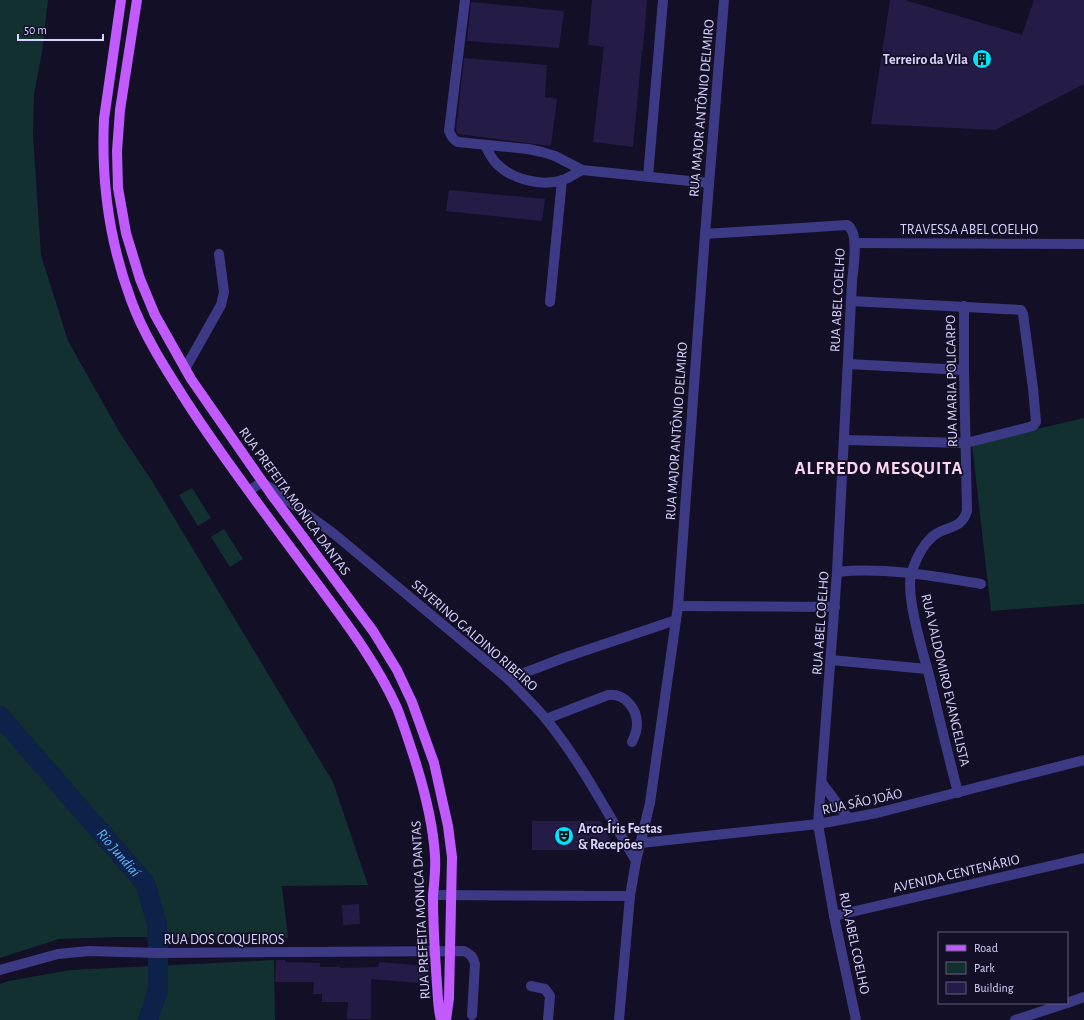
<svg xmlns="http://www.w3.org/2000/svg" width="1084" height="1020" font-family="'Alegreya Sans',sans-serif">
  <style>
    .green { fill: #12302f }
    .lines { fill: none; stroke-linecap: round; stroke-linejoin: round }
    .river { stroke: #0c2248; stroke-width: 20 }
    .building { fill: #241b47 }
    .minor { stroke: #3d3a85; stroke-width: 10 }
    .major { stroke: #c25bff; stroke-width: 10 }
    .labels { text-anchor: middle; stroke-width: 3.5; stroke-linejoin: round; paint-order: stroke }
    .poi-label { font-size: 14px; font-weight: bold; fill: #d9d4ff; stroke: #130f26; text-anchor: end }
    .street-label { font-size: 14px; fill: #d9d4ff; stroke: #130f26 }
    .water-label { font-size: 15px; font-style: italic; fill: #62b6ff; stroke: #130f26 }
    .district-label { font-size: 18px; font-weight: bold; letter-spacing: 1px; fill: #ffd6f0; stroke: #130f26 }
  </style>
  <rect width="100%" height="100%" fill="#130f26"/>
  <g class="green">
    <polygon points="0,0 48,0 42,52 34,94 33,135 41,255 68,341 120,433 152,481 333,782 368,885 282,886 288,938 119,937 59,939 0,958"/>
    <polygon points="1084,418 1084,604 991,611 972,444"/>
    <polygon points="192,488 211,518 198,526 179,495"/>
    <polygon points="224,529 243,559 230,567 211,537"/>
    <polygon points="274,960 275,1020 0,1020 0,984 9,981 70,970"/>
  </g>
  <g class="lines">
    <path class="river" id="s1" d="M0 716 145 883 157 924 158 953V990L148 1020"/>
  </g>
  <g class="building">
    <polygon points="592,0 647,0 643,50 642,50 633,147 593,142 604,47 588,45"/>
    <polygon points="890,0 905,0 1022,35 1034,0 1084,0 1084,84 995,130 871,124"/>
    <polygon points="471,2 564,11 559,48 467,41"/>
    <polygon points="464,58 547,65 545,97 557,99 551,146 458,134 456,130"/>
    <polygon points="449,190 545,199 542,221 446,211"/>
    <polygon points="532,821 600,821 613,845 592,845 592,850 532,850"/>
    <polygon points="359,904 360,924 343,925 342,905"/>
    <polygon points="276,960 285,960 285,962 320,963 320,967 340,967 340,968 378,967 379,962 429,966 429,984 371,979 371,1019 347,1019 348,1002 322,1002 322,994 313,994 314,982 275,982"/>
  </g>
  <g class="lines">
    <g class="minor">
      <path d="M465 0 449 131C451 136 453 140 458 142L528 149 542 152 555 156 582 170 709 183"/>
      <path d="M485 145C488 151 491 158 496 163 511 179 541 187 563 180 569 178 576 173 582 170"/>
      <polyline points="648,177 663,0"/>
      <path d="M705 234 847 225C860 232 853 269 852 282L837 572 818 824 834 916 856 1020"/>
      <polyline points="855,243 1084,244"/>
      <polyline points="550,302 562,180"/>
      <polyline points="848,364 964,370"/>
      <polyline points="185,369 221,305 224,292 219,254"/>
      <polyline points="844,440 966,443 1033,426 1036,422 1033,388 1023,314 1021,310 851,301"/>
      <path d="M249 491 262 482 333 533 508 679C521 692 534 705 546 719 581 762 608 814 636 861"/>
      <path d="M837 572C886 567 933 576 981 584"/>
      <polyline points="678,606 835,607"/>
      <polyline points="831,660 927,669"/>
      <polyline points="508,679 566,657 676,620"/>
      <path d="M546 719 608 695C624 693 637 708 637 724 637 731 635 736 632 742"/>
      <polyline points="822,783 848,818"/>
      <path d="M958 793C948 754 938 714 929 675 923 652 904 592 912 571 916 559 923 545 932 537 945 525 961 531 967 511L964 370V306"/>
      <polyline points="641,843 818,824 877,813 1084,760"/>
      <polyline points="433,895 630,896"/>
      <polyline points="834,916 1084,858"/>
      <path d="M0 970 58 954 89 951 158 953 464 951C471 954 473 957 475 964L472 1015"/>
      <polyline points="531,986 545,989 550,996 548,1020"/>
      <polyline points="1067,1003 1084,997"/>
      <polyline points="619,1020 630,896 636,861 650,803 678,606 705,234 724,0"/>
      <polyline points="1015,1020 1067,1003"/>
    </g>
    <g class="major">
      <path d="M121 0 104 119C101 183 109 241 131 300 145 338 167 371 188 404 227 464 271 521 313 578 343 619 376 661 397 708 403 723 408 739 413 754 424 788 433 821 435 856 436 869 434 883 433 896 433 926 435 956 437 985 438 997 438 1009 441 1020"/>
      <polyline points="137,0 120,110 117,151 118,188 126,233 140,279 155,315 191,379 271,494 373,631 397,670 412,702 434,763 448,826 452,857 449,998 446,1020"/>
    </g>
  </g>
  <defs>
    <symbol id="building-disc" viewBox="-11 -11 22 22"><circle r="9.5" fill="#00e5ff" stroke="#130f26"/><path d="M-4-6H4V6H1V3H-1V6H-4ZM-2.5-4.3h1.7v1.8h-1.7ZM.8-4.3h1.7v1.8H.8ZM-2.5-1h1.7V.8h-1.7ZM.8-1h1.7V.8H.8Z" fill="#111"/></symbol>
    <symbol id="theatre-disc" viewBox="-11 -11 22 22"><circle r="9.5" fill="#00e5ff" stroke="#130f26"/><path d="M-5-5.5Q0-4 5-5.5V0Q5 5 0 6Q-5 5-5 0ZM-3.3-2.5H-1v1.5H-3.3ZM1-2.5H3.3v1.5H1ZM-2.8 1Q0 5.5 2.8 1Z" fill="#111"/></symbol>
  </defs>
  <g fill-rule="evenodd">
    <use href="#building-disc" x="971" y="48" width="22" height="22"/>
    <use href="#theatre-disc" x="553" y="825" width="22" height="22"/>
  </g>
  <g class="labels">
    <g class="poi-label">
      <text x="968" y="64">Terreiro da Vila</text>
      <text x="578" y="833" text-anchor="start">Arco-Íris Festas<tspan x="578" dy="16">&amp; Recepões</tspan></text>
    </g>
    <g class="street-label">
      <text transform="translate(701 108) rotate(-85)" y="5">RUA MAJOR ANTÔNIO DELMIRO</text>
      <text x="969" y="234">TRAVESSA ABEL COELHO</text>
      <text transform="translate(837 300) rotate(-87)" y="5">RUA ABEL COELHO</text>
      <text transform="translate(951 381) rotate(-91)" y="5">RUA MARIA POLICARPO</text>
      <text transform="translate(676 431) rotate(-86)" y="5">RUA MAJOR ANTÔNIO DELMIRO</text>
      <text transform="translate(295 501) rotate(54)" y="5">RUA PREFEITA MONICA DANTAS</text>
      <text transform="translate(820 623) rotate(-86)" y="5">RUA ABEL COELHO</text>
      <text transform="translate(475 635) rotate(41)" y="5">SEVERINO GALDINO RIBEIRO</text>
      <text transform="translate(946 680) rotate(77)" y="5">RUA VALDOMIRO EVANGELISTA</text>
      <text transform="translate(862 801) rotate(-12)" y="5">RUA SÃO JOÃO</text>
      <text transform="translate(956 873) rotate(-13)" y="5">AVENIDA CENTENÁRIO</text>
      <text transform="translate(420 910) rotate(-93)" y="5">RUA PREFEITA MONICA DANTAS</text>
      <text x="224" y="944">RUA DOS COQUEIROS</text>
      <text transform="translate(855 943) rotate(78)" y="5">RUA ABEL COELHO</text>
    </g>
    <g class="water-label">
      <text dy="5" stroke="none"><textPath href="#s1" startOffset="181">Rio Jundiaí</textPath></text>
    </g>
    <g class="district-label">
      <text x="879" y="474">ALFREDO MESQUITA</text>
    </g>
  </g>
  <rect x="938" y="932" width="130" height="72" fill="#130f26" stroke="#625e7d"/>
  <rect x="946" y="945" width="20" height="6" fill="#c25bff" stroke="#625e7d"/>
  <text x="974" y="952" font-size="12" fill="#d9d4ff">Road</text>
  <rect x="946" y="962" width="20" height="12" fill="#12302f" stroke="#625e7d"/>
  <text x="974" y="972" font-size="12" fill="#d9d4ff">Park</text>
  <rect x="946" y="982" width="20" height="12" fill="#241b47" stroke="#625e7d"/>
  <text x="974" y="992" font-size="12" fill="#d9d4ff">Building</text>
  <path d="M18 34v6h85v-6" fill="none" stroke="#d9d4ff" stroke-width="2"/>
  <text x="24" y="34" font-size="12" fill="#d9d4ff" stroke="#130f26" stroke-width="3" paint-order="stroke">50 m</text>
</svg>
